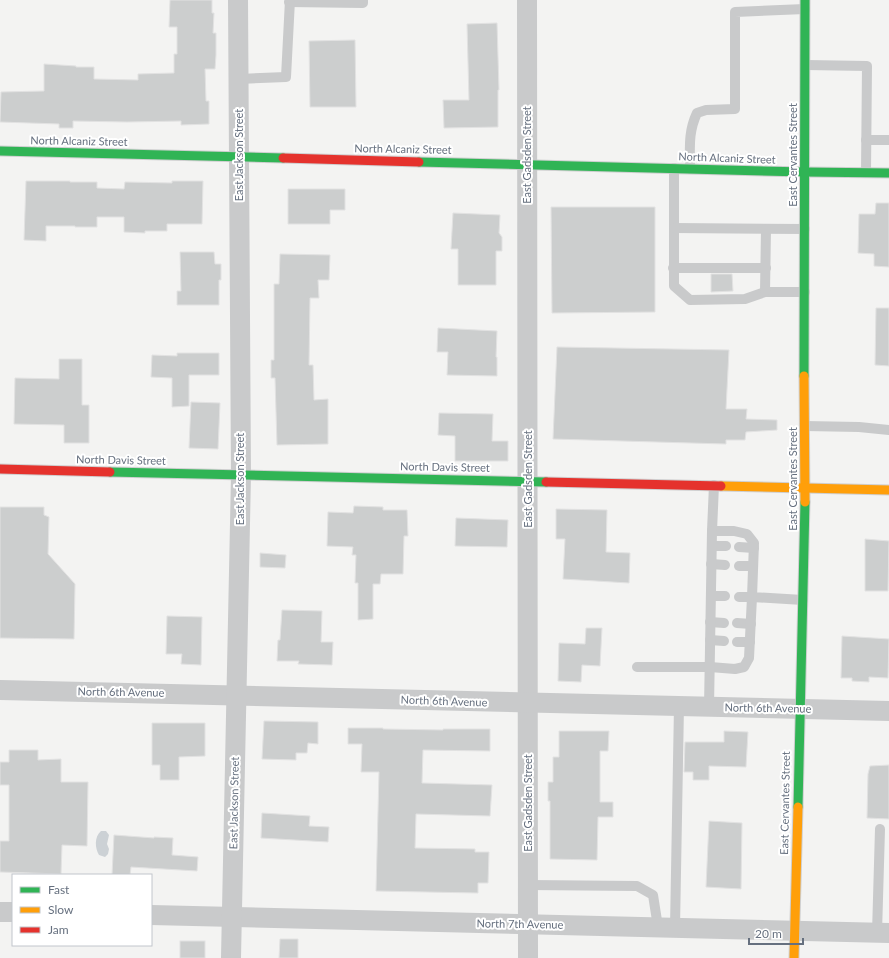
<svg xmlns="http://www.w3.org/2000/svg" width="889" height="958" font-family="Lato,sans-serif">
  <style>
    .water { fill: #ccd1d5 }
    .building { fill: #cccece; stroke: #e2e2e2 }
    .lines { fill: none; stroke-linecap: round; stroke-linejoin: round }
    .fast-casing { stroke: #cfcfd0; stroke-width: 11 }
    .slow-casing { stroke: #cfcfd0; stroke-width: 11 }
    .jam-casing { stroke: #cfcfd0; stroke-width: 11 }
    .lane { stroke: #c9cacb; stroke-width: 10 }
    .street { stroke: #c9cacb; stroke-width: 20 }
    .fast { stroke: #30b455; stroke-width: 9 }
    .slow { stroke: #ff9f0a; stroke-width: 9 }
    .jam { stroke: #e5322d; stroke-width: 9 }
    .labels { text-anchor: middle; stroke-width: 4; stroke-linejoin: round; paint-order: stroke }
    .street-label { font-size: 11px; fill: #66707f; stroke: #fff }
  </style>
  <rect width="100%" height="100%" fill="#f3f3f2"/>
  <path class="water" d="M101 831H106L109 835 107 844 109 849 108 854 105 857 99 855C95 848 94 837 101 831Z"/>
  <g class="building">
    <polygon points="170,0 212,0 212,13 214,13 213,33 216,33 216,55 215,69 205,69 206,101 209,101 209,124 181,125 181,121 127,122 73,121 73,128 59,128 59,124 0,122 1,92 44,91 44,64 76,66 76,67 94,67 94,79 138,80 138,74 174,73 174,54 177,54 177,27 169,27"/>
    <polygon points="497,23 499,90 498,90 498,127 444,128 443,100 469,100 467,24"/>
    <polygon points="355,40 356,107 310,107 309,41"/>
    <polygon points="26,181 70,181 70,182 97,182 97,188 124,189 125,182 172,183 172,181 203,181 202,224 167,224 167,231 145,231 145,233 124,232 124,217 97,217 97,227 75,227 75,226 46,226 46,241 24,240"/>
    <polygon points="288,189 345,189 345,210 330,210 330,224 288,224"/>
    <polygon points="876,203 889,203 889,267 874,266 874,254 858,253 859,214 875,214"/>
    <polygon points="551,207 655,207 655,312 552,313"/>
    <polygon points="453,213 500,215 499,233 502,237 502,251 496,251 496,285 458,285 458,249 451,249"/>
    <polygon points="180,252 214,252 215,264 221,264 221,280 219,280 219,305 177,305 177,291 181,291"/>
    <polygon points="280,254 330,255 329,280 318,280 319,298 310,298 309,365 313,365 314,400 328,399 328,444 277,445 275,378 271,378 271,360 274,360 274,284 279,284"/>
    <polygon points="711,274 732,274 733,291 711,292"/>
    <polygon points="876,308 889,308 889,366 875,365"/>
    <polygon points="438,328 497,331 496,357 497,357 497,376 447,375 448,352 437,352"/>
    <polygon points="557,347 729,350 726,409 747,409 746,419 777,420 777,430 746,432 745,440 726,440 726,444 553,439"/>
    <polygon points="177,353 219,353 219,375 189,375 189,406 172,407 172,378 151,377 152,355 177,356"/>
    <polygon points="59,359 82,359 82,405 89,405 89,443 64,443 64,425 14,424 15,378 59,379"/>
    <polygon points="191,402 220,403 218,449 189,448"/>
    <polygon points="439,413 493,414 492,441 508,441 508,461 455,461 455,436 438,435"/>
    <polygon points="354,506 383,507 383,510 407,510 408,536 404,536 403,574 381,574 380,584 373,584 373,619 358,620 358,583 355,583 356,555 352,555 353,547 327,546 328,512 353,513"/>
    <polygon points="0,507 44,507 44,515 49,517 48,554 75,584 74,639 0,638"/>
    <polygon points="556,509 607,510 606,552 630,553 629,583 563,579 565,539 556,539"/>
    <polygon points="456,518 508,520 507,547 455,546"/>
    <polygon points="865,539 889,541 888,591 865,591"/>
    <polygon points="260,553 286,555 285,568 260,567"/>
    <polygon points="282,610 322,611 321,642 333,642 332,665 298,664 299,661 277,661 278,640 280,640"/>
    <polygon points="167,616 202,617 201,665 181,664 182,654 166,654"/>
    <polygon points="586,628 602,628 600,666 582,665 581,682 558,681 559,643 585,644"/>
    <polygon points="842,636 889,639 888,678 869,677 869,682 852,681 852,678 841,678"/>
    <polygon points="264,721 318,722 318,744 308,743 307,753 296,753 296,760 262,759"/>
    <polygon points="152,723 205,723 205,756 179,757 179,780 160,780 160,765 152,765"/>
    <polygon points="348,728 383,728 383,729 443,730 443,729 490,729 490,751 423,750 422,783 492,785 490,816 416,814 415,848 475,849 475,852 489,852 488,883 478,883 478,893 376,891 379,772 361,772 362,744 348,744"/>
    <polygon points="559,731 609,731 608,751 600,751 600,802 613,802 613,817 598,817 597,860 550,859 550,801 548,801 548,782 553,782 553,757 559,757"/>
    <polygon points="724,731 748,732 746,767 709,766 709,780 693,780 693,772 684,772 685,742 724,742"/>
    <polygon points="9,750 38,750 38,760 61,759 61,782 88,782 87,846 62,845 61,874 0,872 0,841 9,841 9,785 0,785 0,762 9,762"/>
    <polygon points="889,765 889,819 867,818 868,774 870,766"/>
    <polygon points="262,813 310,816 309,826 329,827 328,842 261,838"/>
    <polygon points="709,821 742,823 741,889 706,887"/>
    <polygon points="114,835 154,838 154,837 173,838 172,855 198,857 197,871 131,867 130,875 112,875"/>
    <polygon points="280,939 298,939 298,958 279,958"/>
    <rect x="180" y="941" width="25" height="17"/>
  </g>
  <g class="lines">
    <defs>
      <g id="fast">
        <polyline points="0,151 283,158"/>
        <polyline points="419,162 805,172 889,173"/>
        <polyline points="804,376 805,0"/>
        <polyline points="110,472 546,482"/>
        <polyline points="798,807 805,502"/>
      </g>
      <g id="slow">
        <polyline points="804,376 805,502"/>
        <polyline points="721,486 889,490"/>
        <polyline points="794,958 798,807"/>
      </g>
      <g id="jam">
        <polyline points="283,158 419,162"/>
        <polyline points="0,469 110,472"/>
        <polyline points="546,482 721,486"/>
      </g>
    </defs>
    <use href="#fast" class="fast-casing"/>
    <use href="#slow" class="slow-casing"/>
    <use href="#jam" class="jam-casing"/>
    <g class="lane">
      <polyline points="289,2 363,3 363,0"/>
      <polyline points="806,65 867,66 866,172"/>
      <polyline points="239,79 286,77 290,0"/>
      <polyline points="866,140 889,140"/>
      <polyline points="674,168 674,286 690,300 745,299 765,292 805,292"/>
      <path d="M690 169C690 148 688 132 697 113L706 110 735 109V12L805 9"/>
      <polyline points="674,228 805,229"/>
      <polyline points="673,268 766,268"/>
      <polyline points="765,292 766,229"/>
      <polyline points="805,426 859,427 889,430"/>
      <polyline points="714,485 712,531 734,531 747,534 754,543 752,597 803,600"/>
      <polyline points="712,546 726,546"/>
      <polyline points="739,547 754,548"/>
      <polyline points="711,564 725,565"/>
      <polyline points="739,566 753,566"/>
      <polyline points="711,596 725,596"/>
      <polyline points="710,622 724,623"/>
      <polyline points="737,623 751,624"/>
      <polyline points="710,640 724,641"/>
      <polyline points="737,642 750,642"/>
      <polyline points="637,667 710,667 735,669 744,667 749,658 752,597 739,597"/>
      <polyline points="709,707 712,531"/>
      <polyline points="528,885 637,886 653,895 658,927"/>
      <polyline points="675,928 679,706"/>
      <polyline points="877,933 880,829"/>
    </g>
    <g class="street">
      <polyline points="527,0 528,958"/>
      <polyline points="0,690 889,711"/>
      <polyline points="0,912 13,912"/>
      <polyline points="151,915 889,933"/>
      <polyline points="231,958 241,475 238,0"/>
    </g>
    <use href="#fast" class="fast"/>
    <use href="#slow" class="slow"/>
    <use href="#jam" class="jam"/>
  </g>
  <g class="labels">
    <g class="street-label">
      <text transform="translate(79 141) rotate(1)" y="4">North Alcaniz Street</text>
      <text transform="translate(403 149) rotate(1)" y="4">North Alcaniz Street</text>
      <text transform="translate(239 155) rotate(-90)" y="4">East Jackson Street</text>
      <text transform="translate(527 155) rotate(-90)" y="4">East Gadsden Street</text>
      <text transform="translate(793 155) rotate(-90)" y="4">East Cervantes Street</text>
      <text transform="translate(727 158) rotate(2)" y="4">North Alcaniz Street</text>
      <text transform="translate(121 460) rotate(1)" y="4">North Davis Street</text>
      <text transform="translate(445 467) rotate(1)" y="4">North Davis Street</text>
      <text transform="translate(240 479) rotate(-90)" y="4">East Jackson Street</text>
      <text transform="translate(528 479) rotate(-90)" y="4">East Gadsden Street</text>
      <text transform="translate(793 479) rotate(-90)" y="4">East Cervantes Street</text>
      <text transform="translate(121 692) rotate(1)" y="4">North 6th Avenue</text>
      <text transform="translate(444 701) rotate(2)" y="4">North 6th Avenue</text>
      <text transform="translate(768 708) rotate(1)" y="4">North 6th Avenue</text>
      <text transform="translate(234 803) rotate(-89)" y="4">East Jackson Street</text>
      <text transform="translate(528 803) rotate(-90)" y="4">East Gadsden Street</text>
      <text transform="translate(785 803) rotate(-89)" y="4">East Cervantes Street</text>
      <text transform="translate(520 924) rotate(1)" y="4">North 7th Avenue</text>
    </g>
  </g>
  <rect x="12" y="874" width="140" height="72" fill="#ffffff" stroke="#c2c6cc"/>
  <rect x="20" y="887" width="20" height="6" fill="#30b455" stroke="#c2c6cc"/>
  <text x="48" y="894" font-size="12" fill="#66707f">Fast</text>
  <rect x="20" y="907" width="20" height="6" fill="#ff9f0a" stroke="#c2c6cc"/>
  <text x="48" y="914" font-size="12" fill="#66707f">Slow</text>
  <rect x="20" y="927" width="20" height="6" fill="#e5322d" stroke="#c2c6cc"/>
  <text x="48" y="934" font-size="12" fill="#66707f">Jam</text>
  <path d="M749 938v6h54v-6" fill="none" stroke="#66707f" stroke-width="2"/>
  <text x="755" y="938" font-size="12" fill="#66707f" stroke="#ffffff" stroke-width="3" paint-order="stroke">20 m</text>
</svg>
